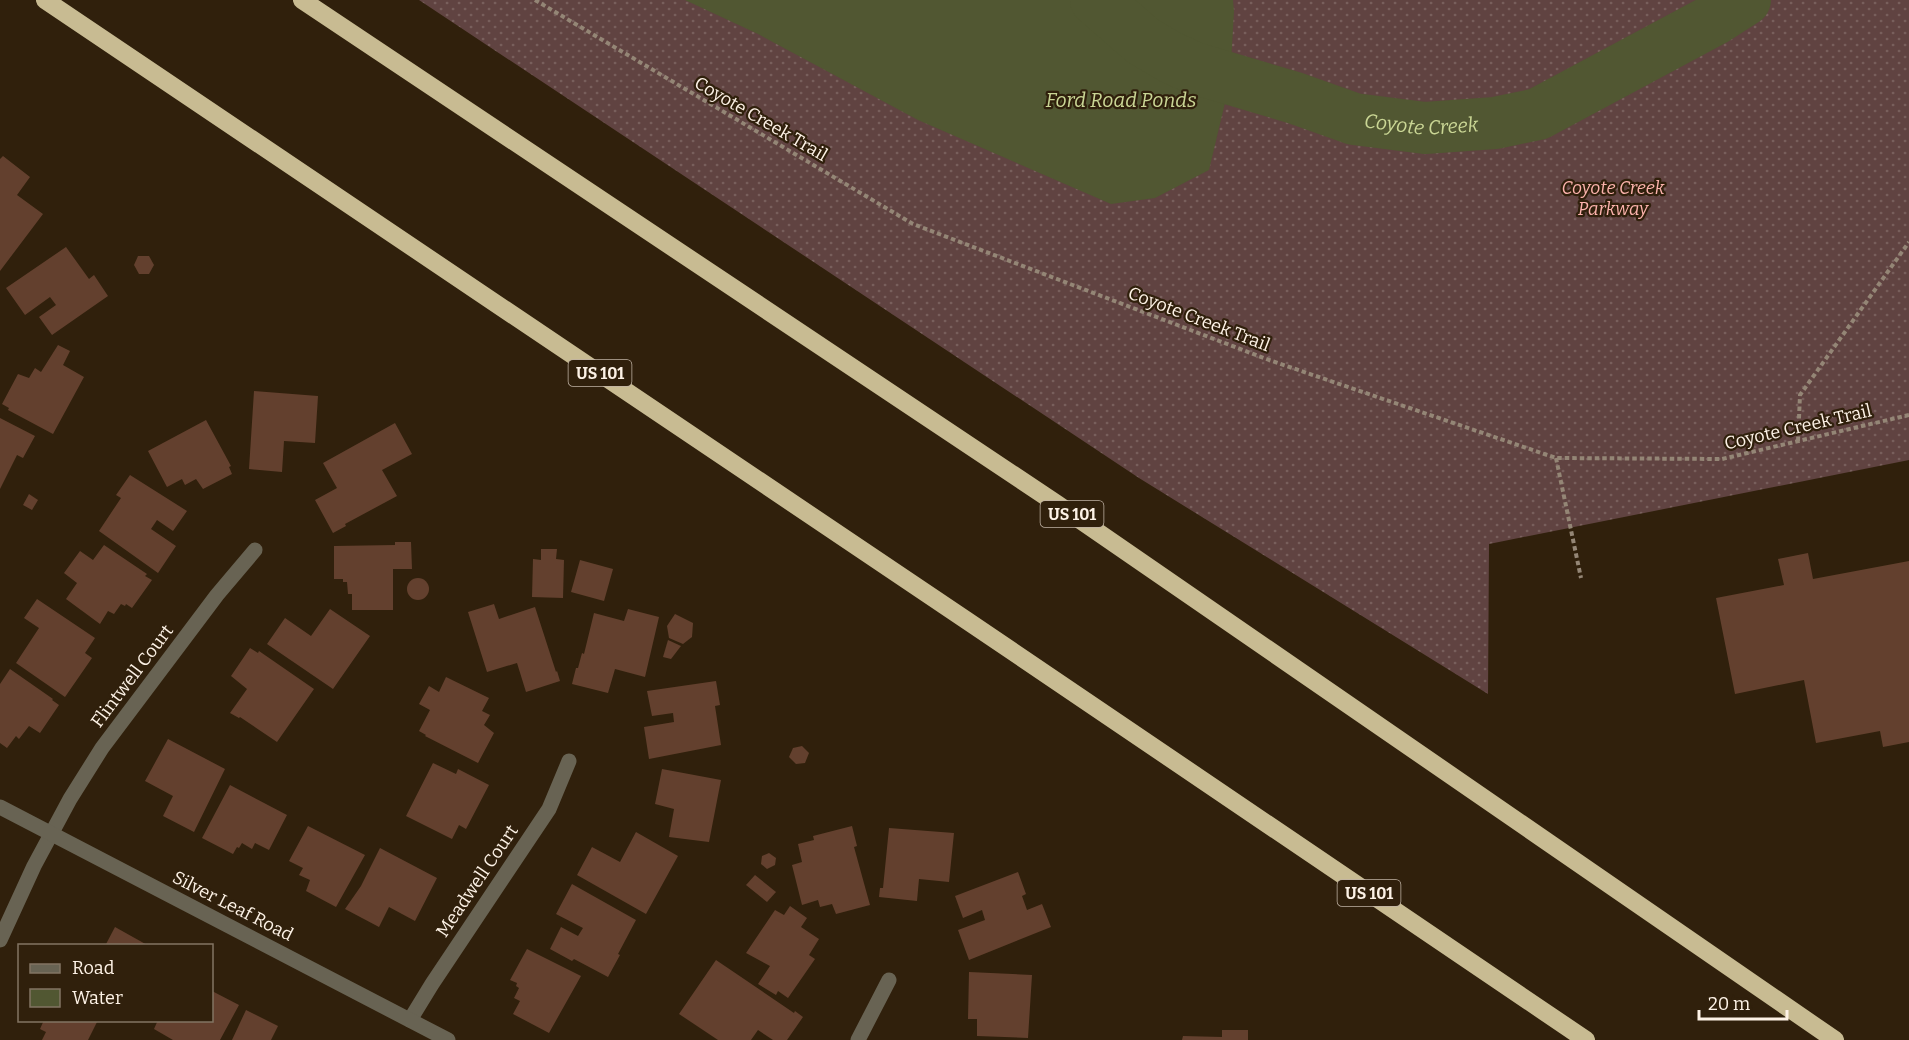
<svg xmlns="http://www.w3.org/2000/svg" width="1909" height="1040" font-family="Bitter,serif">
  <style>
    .grass { fill: url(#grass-dots) }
    .water { fill: #515732 }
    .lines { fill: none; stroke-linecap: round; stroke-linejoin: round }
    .river { stroke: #515732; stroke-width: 52 }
    .building { fill: #63402e }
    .path { stroke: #948676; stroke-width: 4; stroke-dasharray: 4.5 3; stroke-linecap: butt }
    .minor { stroke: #686353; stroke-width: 15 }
    .tertiary { stroke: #686353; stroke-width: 15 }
    .motorway { stroke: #c8bb92; stroke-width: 18 }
    .labels { text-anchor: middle; stroke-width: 4.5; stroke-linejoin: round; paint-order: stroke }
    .shield { fill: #30200c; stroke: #c0b3a5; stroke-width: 1.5 }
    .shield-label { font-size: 16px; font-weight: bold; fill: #fdf2e6 }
    .street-label { font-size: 18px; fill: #fdf2e6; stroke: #30200c }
    .park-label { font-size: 18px; font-style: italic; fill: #fcb3ad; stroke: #30200c }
    .water-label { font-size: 20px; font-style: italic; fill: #cad695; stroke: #30200c }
  </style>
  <defs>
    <pattern id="grass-dots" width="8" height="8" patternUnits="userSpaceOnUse" patternTransform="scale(1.5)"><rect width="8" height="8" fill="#604341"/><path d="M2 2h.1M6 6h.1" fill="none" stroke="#785f5c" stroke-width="1.8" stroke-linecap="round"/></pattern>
  </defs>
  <rect width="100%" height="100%" fill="#30200c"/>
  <polygon class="grass" points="419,0 1909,0 1909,460 1489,544 1488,694 1139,478"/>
  <polygon class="water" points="685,0 1233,0 1234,11 1230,82 1209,170 1155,198 1111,204 918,120 758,34"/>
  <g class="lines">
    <path class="river" id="s1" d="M1096 0 1143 41 1170 57 1194 68 1295 98 1354 119 1425 128 1495 123 1538 114 1717 18 1745 0"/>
  </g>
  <g class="building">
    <polygon points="3,156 30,177 17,195 43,214 0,271 0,159"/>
    <polygon points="66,247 89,279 94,275 108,296 52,335 39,317 56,305 50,297 25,315 6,288"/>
    <polygon points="138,256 149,256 154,265 149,274 139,274 134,265"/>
    <polygon points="58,345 70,351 63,365 84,377 53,434 8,410 9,408 2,404 18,374 29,378 35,368 41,372"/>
    <polygon points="254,391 318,396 315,443 284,441 282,472 249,469"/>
    <polygon points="0,418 35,436 23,458 17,455 0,489"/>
    <polygon points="206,420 231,466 229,467 232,474 203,489 196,479 185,485 182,479 167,487 148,451"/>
    <polygon points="395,423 412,454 382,470 397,496 345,524 346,526 333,533 315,500 337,488 323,463"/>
    <polygon points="130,475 187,511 173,531 157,520 151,529 176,546 158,573 99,531 121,498 116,495"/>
    <polygon points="29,494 38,500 32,510 23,505"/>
    <polygon points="395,542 411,542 412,569 393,569 393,610 352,610 352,594 348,594 347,582 343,582 343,579 334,579 334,546 395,545"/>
    <polygon points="104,545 147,574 145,576 152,580 132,608 126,604 125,606 121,604 114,614 108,611 100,624 66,599 77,583 64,573 80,551 93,560"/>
    <polygon points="541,549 557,549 556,559 564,560 563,598 532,597 533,559 541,560"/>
    <polygon points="1808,553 1813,579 1909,561 1909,742 1883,747 1880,731 1816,743 1804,680 1735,694 1716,598 1784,585 1778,559"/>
    <polygon points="580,560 613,569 604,601 571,592"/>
    <circle cx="418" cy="589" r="11"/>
    <polygon points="37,599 95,638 85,653 92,658 65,697 16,663 39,628 24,618"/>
    <polygon points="494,604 499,619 535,607 556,672 557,671 560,681 526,692 517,663 487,672 468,612"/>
    <polygon points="330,609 370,636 333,689 267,644 285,618 311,636"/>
    <polygon points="628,609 659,617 645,677 615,669 608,693 572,684 576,668 578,668 582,653 584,654 594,613 624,621"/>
    <polygon points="675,614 693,623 692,637 683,644 669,638 667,626"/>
    <polygon points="668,640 681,646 671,659 663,657"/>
    <polygon points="250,648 258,653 259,651 314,689 277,742 240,717 239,718 230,713 247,689 231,676"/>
    <polygon points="10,669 53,699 52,700 59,705 40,733 29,726 19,739 16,736 7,748 0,743 0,684"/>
    <polygon points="446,677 489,698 482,711 490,715 484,725 494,733 478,763 425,736 426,735 419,731 430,710 419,704 429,686 439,692"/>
    <polygon points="716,681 720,705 715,706 721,745 649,759 644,727 674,722 673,713 652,716 647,691"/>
    <polygon points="168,739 225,769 194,832 163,816 173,796 145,781"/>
    <polygon points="802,746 809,753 805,763 796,764 789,757 793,748"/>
    <polygon points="433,763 456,774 458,769 489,785 466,829 459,825 452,839 406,816"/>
    <polygon points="662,769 721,780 709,842 669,837 674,809 655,804"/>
    <polygon points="230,785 287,815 269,850 255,843 252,849 242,843 239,848 237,847 233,854 202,838"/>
    <polygon points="308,826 365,855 336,907 306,891 310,880 299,875 303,868 289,861"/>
    <polygon points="852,826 857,846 854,847 870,905 836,914 832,904 820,907 818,900 802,905 792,865 802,862 798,844 814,840 813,836"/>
    <polygon points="889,828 954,833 949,882 919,879 917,901 879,897 880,888 883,888"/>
    <polygon points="636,832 678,856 646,914 577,875 592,847 620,862"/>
    <polygon points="380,848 437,878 415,921 389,907 379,927 345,909 361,886"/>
    <polygon points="769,853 776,858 775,865 767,869 761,864 762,856"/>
    <polygon points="1018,872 1026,894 1022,896 1027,910 1042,904 1051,927 969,960 958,930 985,920 982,910 963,918 955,896"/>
    <polygon points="755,875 776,892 767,902 746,885"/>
    <polygon points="572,884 636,920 618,954 620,955 608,977 574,959 572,961 550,949 561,927 578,936 583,928 556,914"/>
    <polygon points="790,906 807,918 801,927 819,939 809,955 815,959 788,998 778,991 776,995 758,984 770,966 746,953 775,910 784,915"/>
    <polygon points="115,927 149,946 105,946"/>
    <polygon points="527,949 581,976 549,1033 513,1014 520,1001 514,998 519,988 516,986 517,983 510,980"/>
    <polygon points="716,960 794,1013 795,1011 803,1017 787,1040 773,1040 758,1030 751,1040 718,1040 679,1014"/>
    <polygon points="969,972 1032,975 1028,1038 977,1036 977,1019 968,1019"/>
    <polygon points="212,991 239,1005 220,1040 173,1040 154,1029 158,1020 212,1020"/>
    <polygon points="246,1010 278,1026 271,1040 232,1040"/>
    <polygon points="44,1020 98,1020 88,1040 42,1040 46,1032 40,1029"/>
    <polygon points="1222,1030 1248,1030 1248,1040 1182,1040 1183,1036 1222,1037"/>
  </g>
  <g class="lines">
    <g class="path">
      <polyline points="535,0 913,224 1269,360 1556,458 1722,459 1909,415"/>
      <polyline points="1798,441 1800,395 1909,242"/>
      <polyline points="1556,458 1581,578"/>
    </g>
    <g class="minor">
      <polyline points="0,940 34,866 70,799 102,748 217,595 255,550"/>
      <polyline points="410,1020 432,984 549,809 569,761"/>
      <polyline points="858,1040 889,980"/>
    </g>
    <polyline class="tertiary" points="0,807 448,1040"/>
    <g class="motorway">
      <polyline points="45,0 966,620 1586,1040"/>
      <polyline points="302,0 1057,504 1835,1040"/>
    </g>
  </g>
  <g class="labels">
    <g class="shield">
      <rect x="568.5" y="360" width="63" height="26" rx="4.5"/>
      <rect x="1040.5" y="501" width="63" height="26" rx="4.5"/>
      <rect x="1337.5" y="880" width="63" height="26" rx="4.5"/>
    </g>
    <g class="shield-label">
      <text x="600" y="379">US 101</text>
      <text x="1072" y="520">US 101</text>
      <text x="1369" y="899">US 101</text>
    </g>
    <g class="street-label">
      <text transform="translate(761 119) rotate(30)" y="6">Coyote Creek Trail</text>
      <text transform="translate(1199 319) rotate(21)" y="6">Coyote Creek Trail</text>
      <text transform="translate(1798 427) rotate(-13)" y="6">Coyote Creek Trail</text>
      <text transform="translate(132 676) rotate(-53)" y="6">Flintwell Court</text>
      <text transform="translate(477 881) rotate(-56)" y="6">Meadwell Court</text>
      <text transform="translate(233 906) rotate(27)" y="6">Silver Leaf Road</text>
    </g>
    <g class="park-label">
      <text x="1613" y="194">Coyote Creek<tspan x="1613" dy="21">Parkway</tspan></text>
    </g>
    <g class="water-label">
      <text x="1121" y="107">Ford Road Ponds</text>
      <text dy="7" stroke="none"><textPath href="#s1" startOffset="356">Coyote Creek</textPath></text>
    </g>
  </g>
  <rect x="18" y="944" width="195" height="78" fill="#30200c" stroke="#827463" stroke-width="1.5"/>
  <rect x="30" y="964" width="30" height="9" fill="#686353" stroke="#827463" stroke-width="1.5"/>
  <text x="72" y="974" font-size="18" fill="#fdf2e6">Road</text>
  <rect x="30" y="989" width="30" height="18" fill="#515732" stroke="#827463" stroke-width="1.5"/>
  <text x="72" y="1004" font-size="18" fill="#fdf2e6">Water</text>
  <path d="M1699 1010v9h88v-9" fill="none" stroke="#fdf2e6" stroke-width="3"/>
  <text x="1708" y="1010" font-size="18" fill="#fdf2e6" stroke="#30200c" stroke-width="4.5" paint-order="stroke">20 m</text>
</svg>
